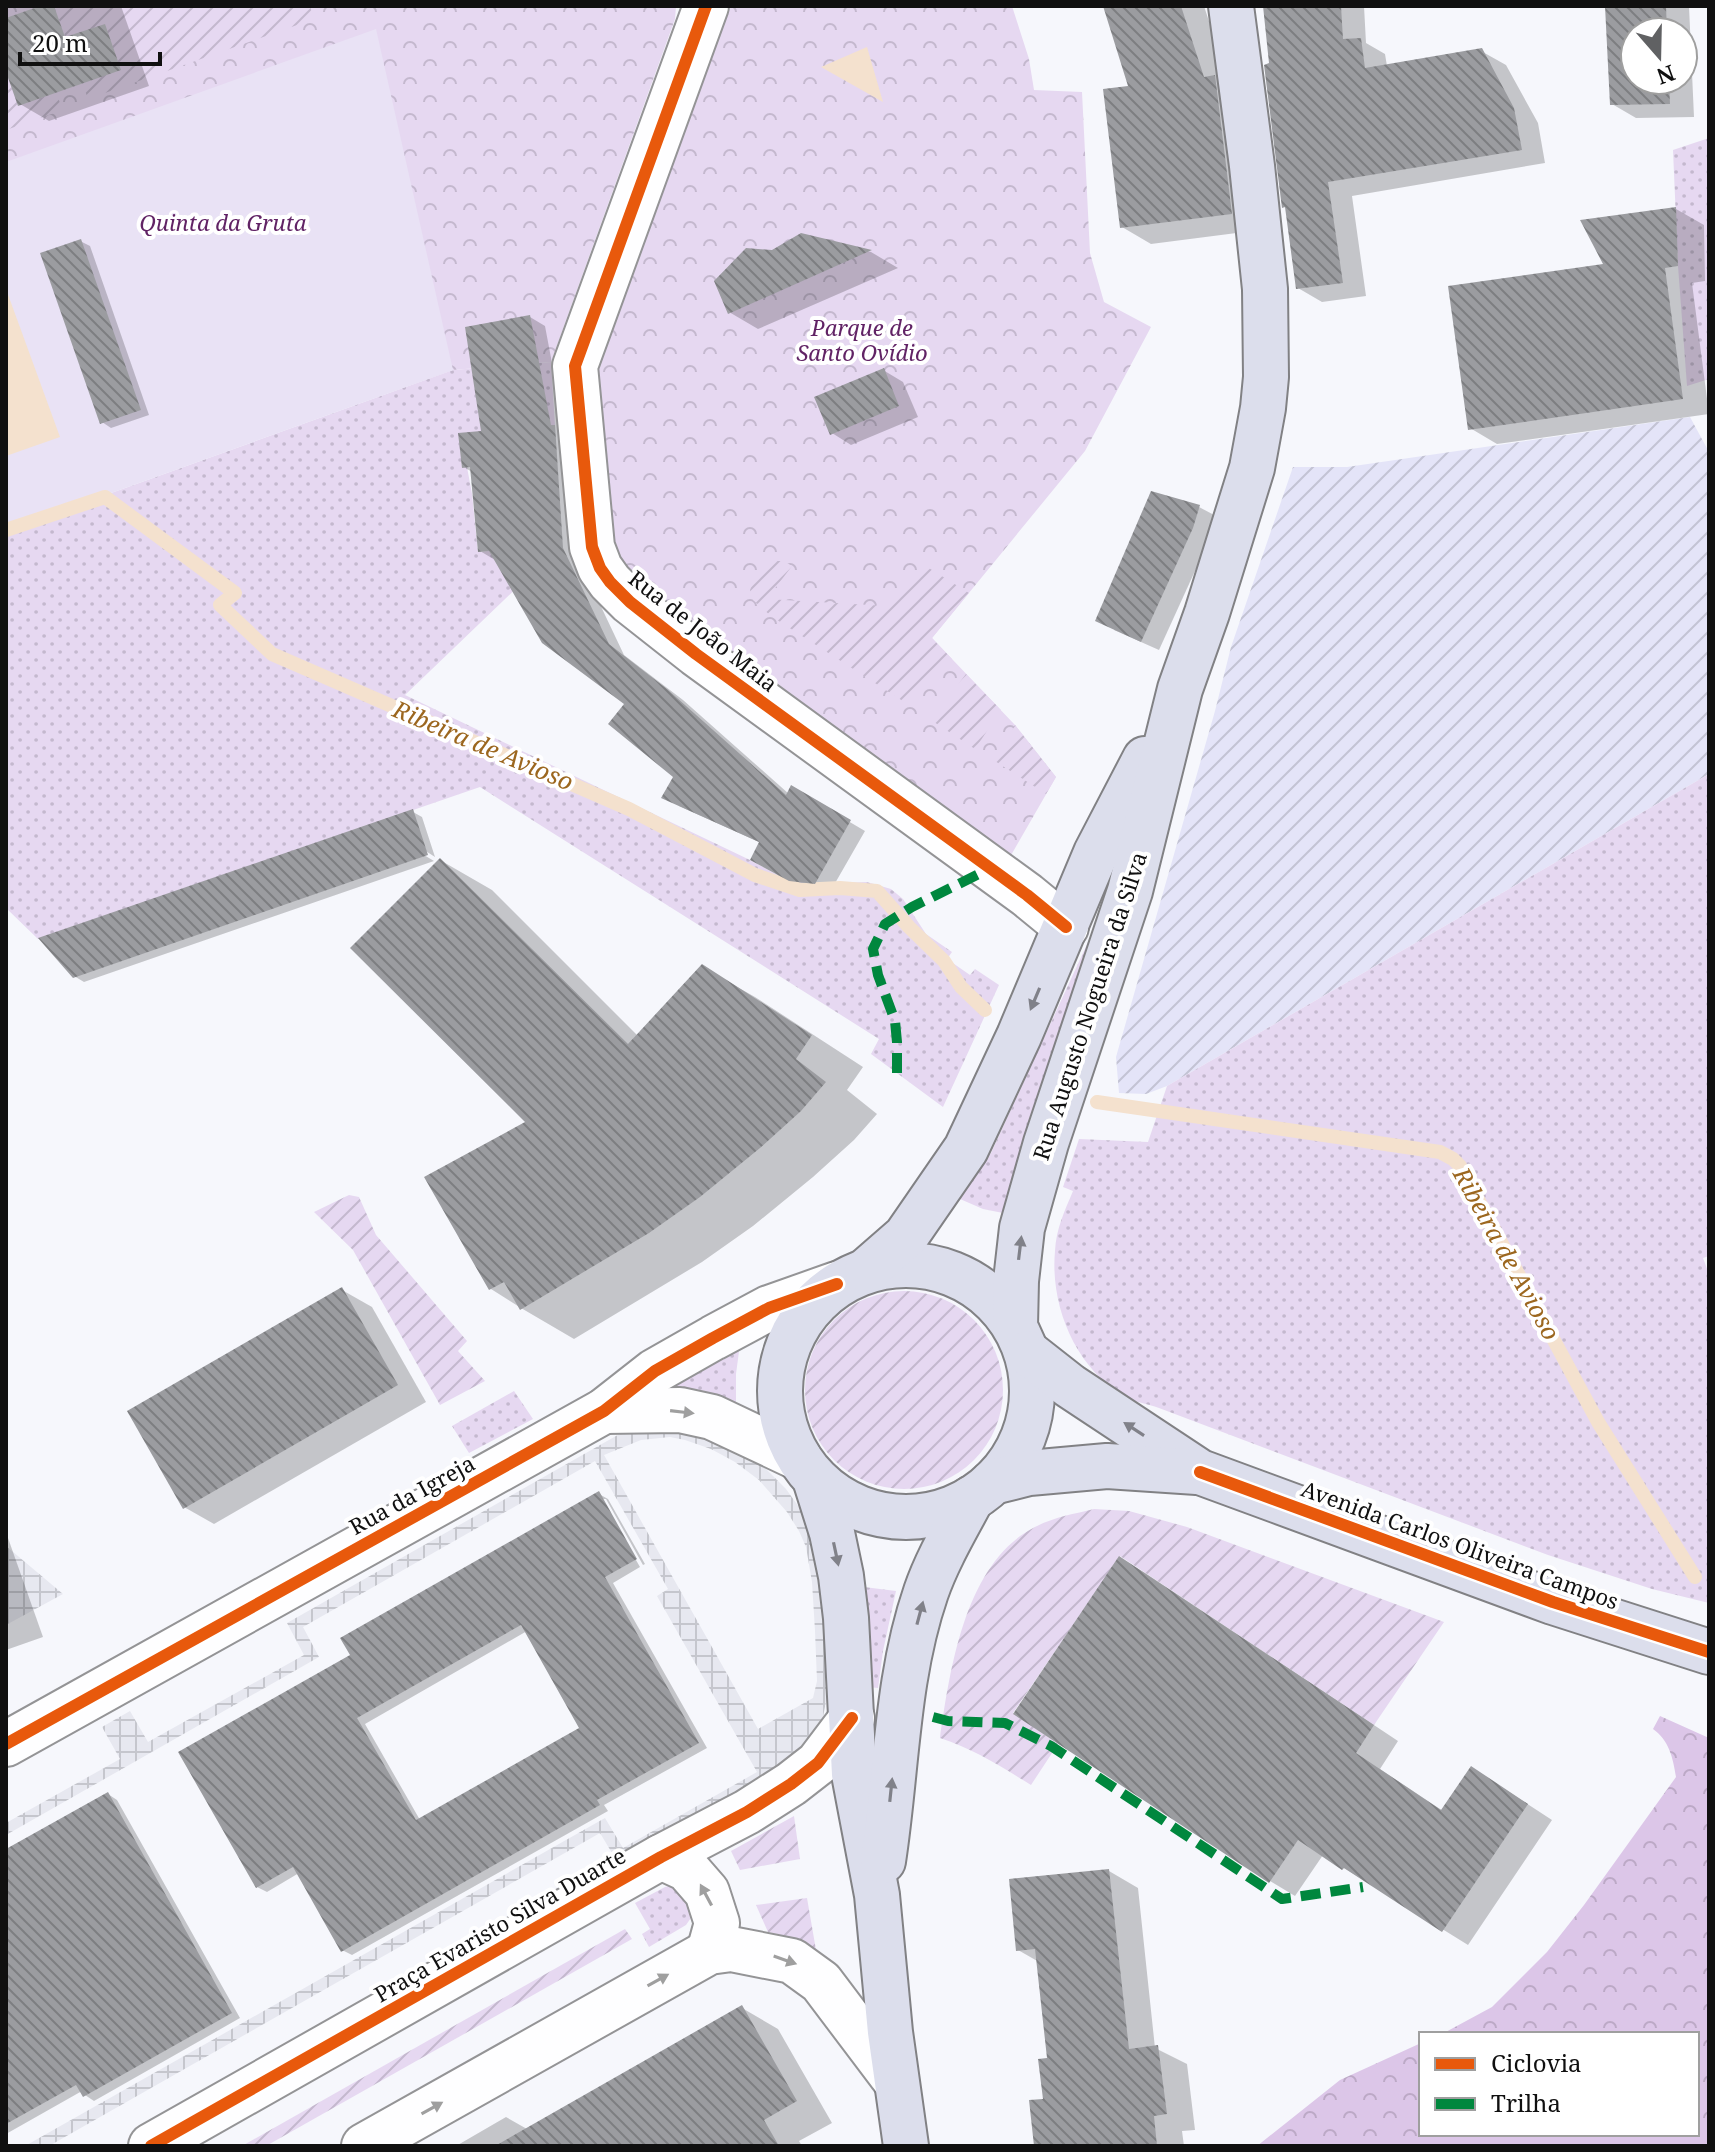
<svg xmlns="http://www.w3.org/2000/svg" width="1715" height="2152" font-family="'Noto Serif',serif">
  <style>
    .farmland { fill: url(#farmland-furrows) }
    .grass { fill: url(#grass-dots) }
    .forest { fill: url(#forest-crowns) }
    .park { fill: url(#park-crowns) }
    .garden { fill: url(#garden-furrows) }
    .pitch { fill: #e9e2f5 }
    .plaza { fill: url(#plaza-grid); fill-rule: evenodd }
    .water { fill: #f4e1ce }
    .shadow { fill: #0003; fill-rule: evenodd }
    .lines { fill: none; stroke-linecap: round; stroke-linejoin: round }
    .stream { stroke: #f4e1ce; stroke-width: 14 }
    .building { fill: url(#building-back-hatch); fill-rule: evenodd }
    .minor-casing { stroke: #949496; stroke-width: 48 }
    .major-casing { stroke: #818184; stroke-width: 48 }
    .minor { stroke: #fefeff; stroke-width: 44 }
    .major { stroke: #dcdeec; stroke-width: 44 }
    .quiet { stroke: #00873e; stroke-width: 10; stroke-dasharray: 20 10; stroke-linecap: butt }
    .cycleway-casing { stroke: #fff; stroke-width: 17 }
    .cycleway { stroke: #e8590c; stroke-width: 12 }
    .oneway { fill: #808189 }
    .oneway2 { fill: #9f9f9f }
    .labels { text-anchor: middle; stroke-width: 8; stroke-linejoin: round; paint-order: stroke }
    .park-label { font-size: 22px; font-style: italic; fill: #612365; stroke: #fff }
    .street-label { font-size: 22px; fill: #101010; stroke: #fff }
    .water-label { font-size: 24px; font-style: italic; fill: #9c671f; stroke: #fff }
  </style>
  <defs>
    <pattern id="farmland-furrows" width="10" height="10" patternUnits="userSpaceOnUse" patternTransform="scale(2)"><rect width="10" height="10" fill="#e4e4f8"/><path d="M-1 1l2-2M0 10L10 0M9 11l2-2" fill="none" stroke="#c3c3d4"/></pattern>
    <pattern id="grass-dots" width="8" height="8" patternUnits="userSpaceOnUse" patternTransform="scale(2)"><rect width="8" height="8" fill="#e6d8f1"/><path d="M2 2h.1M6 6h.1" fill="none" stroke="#c4b8ce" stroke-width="1.8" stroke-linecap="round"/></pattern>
    <pattern id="forest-crowns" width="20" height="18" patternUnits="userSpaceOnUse" patternTransform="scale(2)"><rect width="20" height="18" fill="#dcc6e8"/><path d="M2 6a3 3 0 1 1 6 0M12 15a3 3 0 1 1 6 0" fill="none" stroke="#bca9c6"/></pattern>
    <pattern id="park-crowns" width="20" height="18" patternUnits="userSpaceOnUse" patternTransform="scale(2)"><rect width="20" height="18" fill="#e6d8f1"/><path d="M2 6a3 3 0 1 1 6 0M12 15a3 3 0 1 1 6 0" fill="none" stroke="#c4b8ce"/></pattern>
    <pattern id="garden-furrows" width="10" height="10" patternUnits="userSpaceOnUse" patternTransform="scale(2)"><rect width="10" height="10" fill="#e6d8f1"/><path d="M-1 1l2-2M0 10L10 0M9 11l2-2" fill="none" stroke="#c4b8ce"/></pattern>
    <pattern id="plaza-grid" width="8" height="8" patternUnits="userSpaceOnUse" patternTransform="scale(2)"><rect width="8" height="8" fill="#e7e8f0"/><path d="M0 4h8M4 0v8" fill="none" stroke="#c5c6cd"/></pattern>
    <pattern id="building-back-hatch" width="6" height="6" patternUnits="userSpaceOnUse" patternTransform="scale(2)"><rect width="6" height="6" fill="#9b9ca0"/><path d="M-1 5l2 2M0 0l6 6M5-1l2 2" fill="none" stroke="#7d7e81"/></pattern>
  </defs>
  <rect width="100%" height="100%" fill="#f6f7fc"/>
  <polygon class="farmland" points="1690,417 1709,452 1709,774 1167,1086 1146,1094 1119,1093 1116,1057 1215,711 1231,647 1293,467 1347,467"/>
  <g class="grass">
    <polygon points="1709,138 1709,379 1687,386 1678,266 1673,150"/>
    <polygon points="551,362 555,425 459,434 462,467 467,467 472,494 478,552 508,549 526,579 405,695 750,860 789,881 815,884 867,882 891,889 903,899 926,934 952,952 947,959 970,975 975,969 999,985 943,1107 871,1054 879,1039 480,787 38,939 6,908 6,524 114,492 453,370"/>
    <path d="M1709 774V1256L1703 1258 1709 1274V1603L1652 1589 1548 1555 1159 1408C1148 1404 1134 1402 1124 1396 1075 1367 1050 1306 1055 1251 1056 1229 1065 1210 1073 1191L1063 1187 1079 1139 1148 1142 1167 1086Z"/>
    <polygon points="1094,929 1098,929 1008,1214 983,1209 960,1199 991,1153"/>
    <polygon points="740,1344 736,1374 736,1405 672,1389 671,1386"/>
    <polygon points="514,1391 533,1419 469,1453 452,1426"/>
    <polygon points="864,1587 896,1591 883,1651 878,1688 868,1687"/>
    <polygon points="673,1885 695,1912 686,1925 649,1947 642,1934 650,1929 635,1903 665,1887"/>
  </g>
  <path class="forest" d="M1660 1716 1709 1738V2146H1257L1340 2080 1421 2043V2134H1697V2034H1442L1492 2007 1547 1952 1584 1905 1676 1777C1673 1758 1669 1740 1653 1729Z"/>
  <g class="park">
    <polygon points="6,6 676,6 675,19 551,362 453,370 6,528"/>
    <polygon points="731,6 860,6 861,8 865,6 1012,6 1029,59 1034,90 1082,92 1090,253 1104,302 1151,327 1085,451 932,638 1015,725 1056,777 1006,864 641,591 612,545 594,357"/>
  </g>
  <g class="garden">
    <polygon points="54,6 310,6 314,19 88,99"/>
    <polygon points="6,72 18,105 56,93 63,110 6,130"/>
    <path d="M774 561H784L792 566 767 599 887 606 924 565 969 593 932 638 952 659 909 705 771 616 753 600 750 590C756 576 761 569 774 561Z"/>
    <polygon points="966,674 1001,710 975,749 931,720"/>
    <polygon points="1015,725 1056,777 1046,794 995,761"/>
    <polygon points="349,1195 359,1197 376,1235 467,1341 458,1351 485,1381 440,1405 353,1250 314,1212"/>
    <circle cx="904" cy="1390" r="99"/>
    <path d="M1094 1509 1129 1511 1187 1527 1444 1622 1374 1725 1120 1556 1013 1713 1058 1744 1031 1785C1002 1767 974 1749 940 1738 950 1669 965 1562 1035 1527 1054 1517 1074 1514 1094 1509Z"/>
    <polygon points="794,1816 800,1859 740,1870 731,1851"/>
    <polygon points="807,1898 816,1950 791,1937 768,1932 756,1905"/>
    <polygon points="625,1929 632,1939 266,2146 242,2146"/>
  </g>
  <polygon class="pitch" points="376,29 453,370 114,492 6,524 6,162"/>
  <g class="plaza">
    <path d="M678 1425 760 1463 786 1489 799 1507 810 1526 822 1558 829 1686 823 1717 811 1743 802 1755 618 1863 600 1833 49 2146H25L605 1818 623 1848 757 1772 657 1596 668 1589 595 1461 303 1627 319 1657 6 1835V1823L120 1759 102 1727 130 1711 148 1742 304 1655 287 1623 623 1432ZM670 1437 685 1440 711 1449 735 1462 759 1480 787 1512 799 1531 806 1547 812 1582 815 1631 817 1681 813 1698 758 1729 604 1455 641 1440Z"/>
    <polygon points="6,1546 63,1594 6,1625"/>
  </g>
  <g class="water">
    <polygon points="867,47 883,102 821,67"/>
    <polygon points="6,289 60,437 6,456"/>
  </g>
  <g class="shadow">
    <polygon points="6,6 121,6 149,86 49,121 20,104 6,66"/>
    <polygon points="1102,6 1204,6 1230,86 1260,230 1151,244 1122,227 1131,88 1105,8"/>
    <polygon points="1265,6 1364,6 1366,43 1385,54 1387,66 1481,51 1506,65 1538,123 1545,163 1352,196 1366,296 1322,302 1298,288 1287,209 1283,206"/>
    <path d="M1607 6H1689L1694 117 1636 118 1612 104ZM1635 32H1683V80H1635Z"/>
    <polygon points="1676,209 1704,225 1705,281 1692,283 1709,414 1497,444 1470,428 1607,265"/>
    <polygon points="802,235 871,252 898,268 758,329 729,312 772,252"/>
    <polygon points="80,241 90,246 149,415 111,428 102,422"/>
    <polygon points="530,317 545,326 565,432 578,558 624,655 683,700 789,794 792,788 865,831 830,892 806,888 768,868 761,843 679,806 676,776 626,704 495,560 480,551 472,472 464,467 484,433"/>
    <polygon points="883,370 903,382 918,417 851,445 832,433"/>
    <polygon points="1199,507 1216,516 1210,538 1159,650 1114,630"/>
    <polygon points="413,812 422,817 435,857 421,848 419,852 434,861 84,982 74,976"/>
    <polygon points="440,860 492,890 638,1036 702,967 755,997 863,1067 847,1090 877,1114 854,1140 813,1177 753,1226 702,1262 574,1339 521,1308 491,1289 528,1122"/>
    <polygon points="342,1290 372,1307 426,1402 214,1524 184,1507"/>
    <path d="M599 1494 608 1499 645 1564 643 1565 606 1499H601L640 1567 613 1583 707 1748 604 1805 608 1811 352 1955 342 1950 299 1873 267 1892 257 1887 352 1656ZM527 1631 582 1729 420 1820 365 1724Z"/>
    <polygon points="6,1537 8,1538 43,1637 6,1650"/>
    <polygon points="1120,1558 1145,1573 1398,1741 1380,1769 1443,1811 1472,1768 1552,1820 1468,1945 1323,1855 1295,1896 1270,1881"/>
    <polygon points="108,1794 117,1800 240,2018 94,2101 85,2095 82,2091 6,2134 6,1852"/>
    <polygon points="1109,1871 1138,1888 1155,2048 1187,2064 1195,2130 1182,2131 1184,2146 1036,2146 1045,2101 1049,2060 1039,1962 1018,1950"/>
    <polygon points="742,2008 778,2029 832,2123 799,2141 802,2146 456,2146 506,2117 527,2129"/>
  </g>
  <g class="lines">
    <g class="stream">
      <polyline points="6,530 105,497 235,593 220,605 272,654 629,809 755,875 800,890 840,888 877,891 909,927 944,961 961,987 985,1010"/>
      <polyline points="1097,1102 1440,1152 1453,1159 1460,1166 1598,1422 1695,1577"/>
    </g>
  </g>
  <g class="building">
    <polygon points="40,6 54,6 65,37 105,24 121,70 18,106 6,72 6,18"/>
    <polygon points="1103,6 1181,6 1204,77 1215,75 1232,214 1120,228 1103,89 1128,86"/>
    <polygon points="1263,6 1341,6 1343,39 1361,38 1365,68 1482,48 1514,108 1522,150 1328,182 1343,283 1296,289 1285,207 1282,208 1264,65 1269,63"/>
    <polygon points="1605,6 1666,6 1667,32 1635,32 1635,80 1669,80 1670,104 1610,105"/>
    <polygon points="1676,207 1678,266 1665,268 1683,399 1468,430 1448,286 1603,264 1580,220"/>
    <polygon points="801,233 872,250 728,314 714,281 746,248 772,250"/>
    <polygon points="81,239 141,410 100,424 40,253"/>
    <polygon points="530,315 551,425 555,425 563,548 609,644 667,689 786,795 791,785 851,820 815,884 789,881 750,860 759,842 661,798 673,777 608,724 624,704 542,643 489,551 478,552 470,467 462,468 458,433 481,431 465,327"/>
    <polygon points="884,368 899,406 830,435 814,397"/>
    <polygon points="1151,491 1200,505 1193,528 1141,642 1095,621"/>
    <polygon points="413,809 428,855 73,978 38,938"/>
    <polygon points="440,858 628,1044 702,964 812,1035 796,1059 826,1082 801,1111 760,1148 700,1197 649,1233 520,1310 504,1282 489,1290 424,1177 525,1122 350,948"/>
    <polygon points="342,1287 398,1385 183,1509 127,1411"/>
    <path d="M599 1491 637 1559 605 1577 699 1743 597 1800 600 1805 341 1952 293 1867 256 1888 178 1752 350 1655 340 1638ZM521 1625 579 1728 416 1820 357 1718Z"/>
    <polygon points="1119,1556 1374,1725 1356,1753 1441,1810 1471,1766 1528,1804 1442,1932 1344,1868 1342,1870 1298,1840 1269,1883 1013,1714"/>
    <polygon points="108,1792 232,2013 83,2097 76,2085 6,2124 6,1849"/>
    <polygon points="1109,1869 1129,2049 1158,2045 1167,2114 1154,2116 1157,2146 1034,2146 1029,2100 1043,2099 1038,2059 1047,2058 1035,1949 1016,1951 1009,1879"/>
    <polygon points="742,2005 797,2101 764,2120 779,2146 495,2146"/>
  </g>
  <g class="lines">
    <defs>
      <g id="minor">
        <polyline points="706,6 575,366 592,547 600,568 610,582 630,602 696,654 1027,895 1066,927"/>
        <polyline points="604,1411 680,1410 712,1417 799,1458"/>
        <polyline points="6,1744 604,1411 655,1371 713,1338 769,1308 837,1284"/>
        <polyline points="661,1857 687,1869 707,1892 717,1923 709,1952"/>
        <polyline points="151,2146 661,1857 747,1812 791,1784 818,1763 852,1718"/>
        <polyline points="364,2146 709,1952 731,1949 792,1961 821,1982 895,2080"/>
      </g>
      <g id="major">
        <circle cx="906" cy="1391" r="126"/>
        <polyline points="867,1270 906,1236 966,1149 1019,1036 1096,853 1145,759"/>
        <polyline points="1015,1326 1016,1281 1022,1228 1046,1143 1130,891 1180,689 1207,613 1252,468 1263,408 1266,377 1265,289 1252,166 1231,6"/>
        <polyline points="1028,1353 1070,1386 1200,1472 1553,1602 1709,1652"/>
        <polyline points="815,1479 832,1533 841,1576 846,1618 854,1774 877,1895 890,2032 906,2146"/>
        <polyline points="993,1482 1029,1473 1107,1466 1197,1472"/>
        <path d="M883 1861C897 1771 896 1679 926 1592 937 1560 956 1528 972 1498"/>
      </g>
    </defs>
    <use href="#minor" class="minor-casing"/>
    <use href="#major" class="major-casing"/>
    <use href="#minor" class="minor"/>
    <use href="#major" class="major"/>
    <g class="quiet">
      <polyline points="897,1073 897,1042 895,1021 878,975 873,949 885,924 912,907 989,869"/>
      <polyline points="933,1717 948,1721 1005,1723 1051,1746 1282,1899 1363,1887"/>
    </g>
    <defs>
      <g id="cycleway">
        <polyline points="706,6 575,366 592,547 600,568 610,582 630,602 696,654 1027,895 1066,927"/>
        <polyline points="1200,1472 1553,1602 1709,1652"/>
        <polyline points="6,1744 604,1411 655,1371 713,1338 769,1308 837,1284"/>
        <polyline points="151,2146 661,1857 747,1812 791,1784 818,1763 852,1718"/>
      </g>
    </defs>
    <use href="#cycleway" class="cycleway-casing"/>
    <use href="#cycleway" class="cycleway"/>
  </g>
  <defs><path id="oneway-solid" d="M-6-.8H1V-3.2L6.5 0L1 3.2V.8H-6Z" transform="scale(2)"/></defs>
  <g class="oneway">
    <use href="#oneway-solid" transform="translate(1035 999) rotate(113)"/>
    <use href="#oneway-solid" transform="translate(1020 1248) rotate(-83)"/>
    <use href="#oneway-solid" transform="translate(1134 1429) rotate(-147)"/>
    <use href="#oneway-solid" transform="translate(836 1554) rotate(78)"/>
    <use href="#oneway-solid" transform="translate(920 1613) rotate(-75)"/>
    <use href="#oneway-solid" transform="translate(891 1790) rotate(-84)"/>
  </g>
  <g class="oneway2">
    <use href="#oneway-solid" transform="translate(682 1412) rotate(7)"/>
    <use href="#oneway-solid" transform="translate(706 1895) rotate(-118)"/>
    <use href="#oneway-solid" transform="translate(785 1960) rotate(19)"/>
    <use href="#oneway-solid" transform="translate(658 1980) rotate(-29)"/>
    <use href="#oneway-solid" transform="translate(432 2108) rotate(-29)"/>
  </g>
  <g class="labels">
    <g class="park-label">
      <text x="223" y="231">Quinta da Gruta</text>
      <text x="862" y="336">Parque de<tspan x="862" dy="25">Santo Ovídio</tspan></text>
    </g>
    <g class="street-label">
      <text transform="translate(703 631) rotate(38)" y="8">Rua de João Maia</text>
      <text transform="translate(1090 1006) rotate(-72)" y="8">Rua Augusto Nogueira da Silva</text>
      <text transform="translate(412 1495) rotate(-29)" y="8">Rua da Igreja</text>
      <text transform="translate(1460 1545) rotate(20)" y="8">Avenida Carlos Oliveira Campos</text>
      <text transform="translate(500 1925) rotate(-30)" y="8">Praça Evaristo Silva Duarte</text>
    </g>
    <g class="water-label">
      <text transform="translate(483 746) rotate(23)" y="8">Ribeira de Avioso</text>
      <text transform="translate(1506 1254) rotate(61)" y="8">Ribeira de Avioso</text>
    </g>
  </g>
  <rect width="1715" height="2152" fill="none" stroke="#101010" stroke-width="16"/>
  <rect x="1419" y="2032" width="280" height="104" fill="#ffffff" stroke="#9f9f9f" stroke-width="2"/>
  <rect x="1435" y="2058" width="40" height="12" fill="#e8590c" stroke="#9f9f9f" stroke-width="2"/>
  <text x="1491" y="2072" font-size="24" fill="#101010">Ciclovia</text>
  <rect x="1435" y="2098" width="40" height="12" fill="#00873e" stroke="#9f9f9f" stroke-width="2"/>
  <text x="1491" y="2112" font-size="24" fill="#101010">Trilha</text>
  <g transform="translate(1659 56) rotate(160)"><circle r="38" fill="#ffffff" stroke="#9f9f9f" stroke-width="2"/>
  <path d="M0-6L14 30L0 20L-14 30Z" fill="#606163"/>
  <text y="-12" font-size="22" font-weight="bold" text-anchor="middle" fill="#101010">N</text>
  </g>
  <path d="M20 52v12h140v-12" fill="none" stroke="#101010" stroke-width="4"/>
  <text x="32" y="52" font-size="24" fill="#101010" stroke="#ffffff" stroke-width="6" paint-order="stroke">20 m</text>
</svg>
